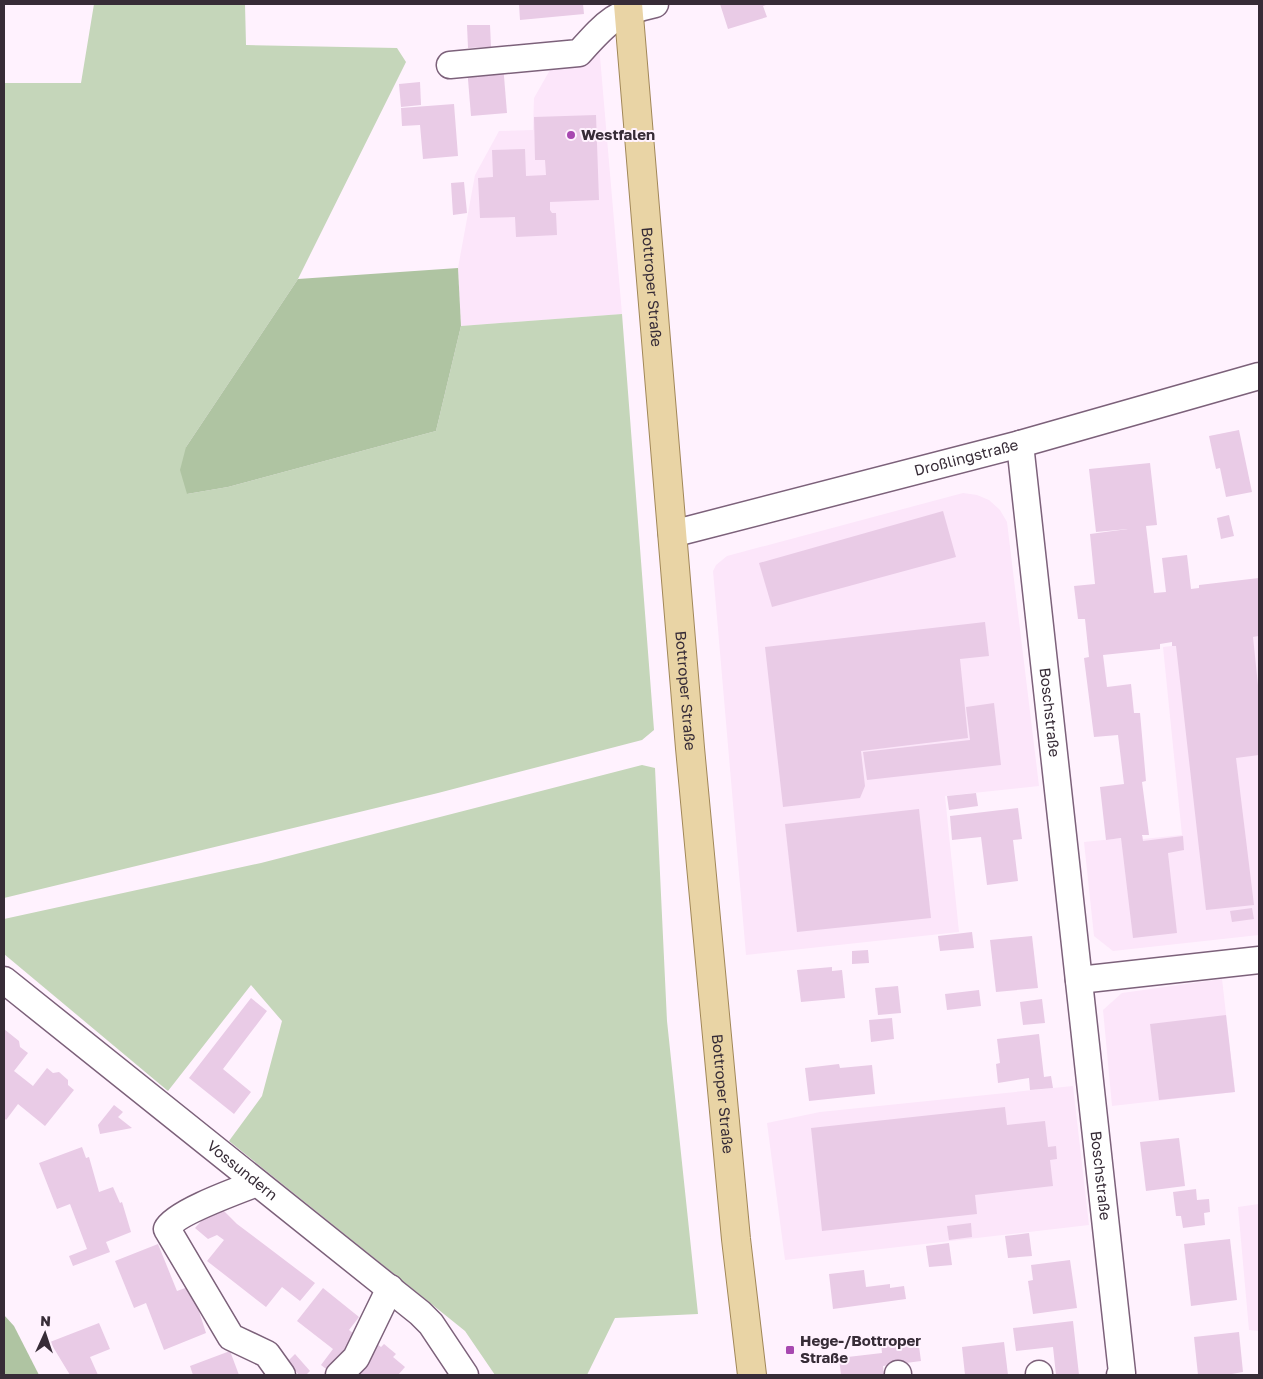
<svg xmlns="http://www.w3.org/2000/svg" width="1263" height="1379" font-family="'Golos Text',sans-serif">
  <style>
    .built { fill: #fce6fa }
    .green { fill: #c5d6ba }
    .forest { fill: #afc4a2 }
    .building { fill: #e9cbe6 }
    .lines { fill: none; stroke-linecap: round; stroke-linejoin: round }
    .minor-casing { stroke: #7c617a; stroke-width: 29 }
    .major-casing { stroke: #a18758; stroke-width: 30 }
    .minor { stroke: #fff; stroke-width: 26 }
    .major { stroke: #e9d4a5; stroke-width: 28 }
    .poi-dot { fill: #a748b0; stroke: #fff2fe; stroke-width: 2 }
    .labels { text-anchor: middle; stroke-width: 4; stroke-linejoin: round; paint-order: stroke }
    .poi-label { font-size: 15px; font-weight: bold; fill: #372c37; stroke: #fff2fe; text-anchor: start }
    .street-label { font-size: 15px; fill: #372c37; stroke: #fff2fe }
  </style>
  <rect width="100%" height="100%" fill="#fff2fe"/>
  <g class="built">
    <polygon points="599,45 622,314 461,326 458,268 475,175 499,131 533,130 534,98 563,47"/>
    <polygon points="963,493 977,495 989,500 1000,510 1007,522 1039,786 945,796 959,932 746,955 713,571 716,565 727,556"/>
    <polygon points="1259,636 1259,935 1113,951 1094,936 1084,842 1143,836 1143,839 1182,835 1163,647"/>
    <polygon points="1222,979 1235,1092 1112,1106 1103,1010 1122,993"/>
    <polygon points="1073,1086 1089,1225 785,1260 767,1123 820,1112"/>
    <polygon points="1259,1204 1259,1331 1249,1330 1238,1207"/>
  </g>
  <g class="green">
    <polygon points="94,4 245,4 246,45 397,48 406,62 298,279 186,447 187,494 228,487 436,431 461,326 622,314 654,730 642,740 438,793 4,898 4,83 81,83"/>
    <polygon points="642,765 655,768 667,1021 698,1314 615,1318 587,1375 495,1375 465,1331 229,1141 262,1096 282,1021 251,985 168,1091 4,954 4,919 261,863"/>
  </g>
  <g class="forest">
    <polygon points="458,268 461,326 436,431 228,487 187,494 180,470 186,447 298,279"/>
    <polygon points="4,1315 14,1326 39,1375 4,1375"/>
  </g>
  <g class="building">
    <polygon points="519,4 583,4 584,14 520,20"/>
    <polygon points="720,4 769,4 763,6 767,17 728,29"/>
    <polygon points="467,25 490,25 491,47 468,48"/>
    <polygon points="503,64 507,113 471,116 467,67"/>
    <polygon points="420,82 421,105 401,107 399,84"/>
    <polygon points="454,104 458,156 423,159 420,125 402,126 401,108"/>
    <polygon points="596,115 599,200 550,202 550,210 552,213 556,213 557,235 516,237 515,217 480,218 478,178 493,177 492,150 525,149 526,176 546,175 545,160 535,160 534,117"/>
    <polygon points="464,182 467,213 453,215 451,183"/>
    <polygon points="1239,430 1252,492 1226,497 1220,468 1216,469 1209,436"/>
    <polygon points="1150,463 1157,525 1146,526 1154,593 1166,592 1162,558 1187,555 1191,589 1199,588 1199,585 1259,578 1259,636 1253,637 1259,695 1259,755 1236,758 1254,905 1206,910 1176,646 1172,646 1172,642 1160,644 1160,649 1103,655 1107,687 1131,684 1134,713 1140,713 1146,781 1142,782 1149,835 1142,835 1143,841 1183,836 1184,850 1168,853 1177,933 1133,938 1121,838 1106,840 1100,787 1124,784 1118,735 1094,737 1084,658 1089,657 1085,619 1078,619 1074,586 1095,584 1090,534 1128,529 1096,532 1089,469"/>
    <polygon points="943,511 956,557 772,607 759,563"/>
    <polygon points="1229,515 1234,536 1221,539 1217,518"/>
    <polygon points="985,622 989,656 960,659 968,738 861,751 865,786 860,798 783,807 765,647"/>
    <polygon points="994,703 1001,765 867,780 863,752 970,740 966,707"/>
    <polygon points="976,793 978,806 949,810 947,796"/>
    <polygon points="1018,808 1022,839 1013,840 1018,881 987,885 981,837 952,840 950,816"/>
    <polygon points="919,809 931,918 797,932 785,824"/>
    <polygon points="1252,908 1254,919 1232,922 1230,911"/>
    <polygon points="972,932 974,948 940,951 938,936"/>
    <polygon points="1032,936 1038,988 996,992 990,940"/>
    <polygon points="868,950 869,963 852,964 852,951"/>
    <polygon points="832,967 832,971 842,970 845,998 801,1002 797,970"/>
    <polygon points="898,986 901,1013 878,1015 875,988"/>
    <polygon points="979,990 981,1006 947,1010 945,994"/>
    <polygon points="251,998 267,1011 223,1069 251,1092 234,1114 189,1078"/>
    <polygon points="1042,999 1045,1023 1023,1025 1020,1002"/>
    <polygon points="1226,1015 1235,1092 1159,1100 1150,1024"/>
    <polygon points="892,1018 894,1039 871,1042 869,1020"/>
    <polygon points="4,1029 19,1041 20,1047 28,1053 14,1071 33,1086 47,1068 53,1073 59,1072 68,1080 68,1085 74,1090 45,1126 18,1104 6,1120 4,1118"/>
    <polygon points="1039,1034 1044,1077 1051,1076 1053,1088 1030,1090 1029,1078 998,1083 996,1064 1000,1063 997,1039"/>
    <polygon points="839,1064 840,1068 872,1065 875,1094 809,1101 805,1068"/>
    <polygon points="114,1105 123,1112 118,1117 132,1128 100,1134 98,1125"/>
    <polygon points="1005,1107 1007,1125 1045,1121 1048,1147 1056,1146 1057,1159 1050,1160 1053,1186 975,1195 977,1214 822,1231 811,1128"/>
    <polygon points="1179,1138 1185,1186 1146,1191 1140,1142"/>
    <polygon points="82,1147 86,1158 89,1157 99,1192 113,1187 120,1203 122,1202 131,1232 106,1242 110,1252 73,1266 69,1256 87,1249 70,1204 57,1209 39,1163"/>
    <polygon points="1196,1189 1197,1200 1209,1199 1210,1212 1204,1213 1205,1225 1183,1228 1181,1216 1176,1216 1173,1192"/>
    <polygon points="223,1210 237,1224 315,1283 300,1301 282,1287 266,1307 207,1261 224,1240 217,1235 208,1239 195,1228 204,1218"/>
    <polygon points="971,1223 972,1237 949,1240 947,1226"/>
    <polygon points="1029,1233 1032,1256 1008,1258 1005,1236"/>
    <polygon points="1230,1239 1237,1300 1191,1306 1184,1244"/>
    <polygon points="949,1243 952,1265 929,1267 926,1246"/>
    <polygon points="158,1244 177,1291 188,1287 194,1303 196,1302 206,1333 164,1350 146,1303 134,1308 115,1261"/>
    <polygon points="1070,1260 1077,1308 1033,1314 1028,1281 1033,1280 1031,1265"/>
    <polygon points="864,1270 866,1287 890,1284 890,1288 904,1286 906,1299 833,1309 829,1274"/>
    <polygon points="323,1288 359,1317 349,1330 358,1337 330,1372 321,1365 333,1349 297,1321"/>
    <polygon points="1073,1321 1079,1375 1056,1375 1053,1347 1016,1351 1013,1328"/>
    <polygon points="99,1323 110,1349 90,1357 98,1375 70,1375 50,1342"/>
    <polygon points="1239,1332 1243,1372 1226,1375 1198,1375 1194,1337"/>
    <polygon points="918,1339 921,1361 883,1366 884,1375 841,1375 839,1358 882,1353 881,1343"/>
    <polygon points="372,1340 381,1347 384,1344 396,1354 393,1357 405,1367 398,1375 359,1375 362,1371 353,1364"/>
    <polygon points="1004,1342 1008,1375 965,1375 962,1347"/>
    <polygon points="230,1351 239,1375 193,1375 190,1366"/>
    <polygon points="295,1354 310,1371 306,1375 299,1375 287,1362"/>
  </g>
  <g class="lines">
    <defs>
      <g id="minor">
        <path d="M450 65 579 53C607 22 614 13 655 4"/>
        <path id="s1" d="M1020 444 1122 1373 1120 1375"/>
        <path id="s2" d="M672 534 1020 444 1259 376"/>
        <path id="s3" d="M4 980 420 1313 431 1324 465 1375"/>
        <polyline points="1079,980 1259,960"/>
        <path d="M257 1183C239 1190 174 1213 167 1229L231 1337 267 1354 282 1375"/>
        <polyline points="898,1374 898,1375"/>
        <polyline points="1039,1374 1039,1375"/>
        <polyline points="339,1375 356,1358 390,1288"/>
      </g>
      <g id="major">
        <path id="s4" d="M628 4 690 748 736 1239 752 1375"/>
      </g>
    </defs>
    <use href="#minor" class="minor-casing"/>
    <use href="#major" class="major-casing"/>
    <use href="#minor" class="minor"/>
    <use href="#major" class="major"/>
  </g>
  <g class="poi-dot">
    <circle cx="571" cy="135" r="5"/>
    <rect x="785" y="1345" width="10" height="10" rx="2.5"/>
  </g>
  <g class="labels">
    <g class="poi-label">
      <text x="581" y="140">Westfalen</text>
      <text x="800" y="1346">Hege-/Bottroper<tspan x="800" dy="17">Straße</tspan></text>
    </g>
    <g class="street-label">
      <text dy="5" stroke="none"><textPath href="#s4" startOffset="284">Bottroper Straße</textPath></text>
      <text dy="5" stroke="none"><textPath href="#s2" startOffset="304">Droßlingstraße</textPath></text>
      <text dy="5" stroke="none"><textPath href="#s4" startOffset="689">Bottroper Straße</textPath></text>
      <text dy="5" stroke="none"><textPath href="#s1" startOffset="270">Boschstraße</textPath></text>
      <text dy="5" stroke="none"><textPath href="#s4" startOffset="1094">Bottroper Straße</textPath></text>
      <text dy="5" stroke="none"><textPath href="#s3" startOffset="305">Vossundern</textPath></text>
      <text dy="5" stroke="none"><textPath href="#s1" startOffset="736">Boschstraße</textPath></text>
    </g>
  </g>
  <rect width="1263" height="1379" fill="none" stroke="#372c37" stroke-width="10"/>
  <g transform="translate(45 1334) rotate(3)" stroke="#fff2fe" stroke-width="4" paint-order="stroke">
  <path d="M0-4L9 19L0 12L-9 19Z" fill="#372c37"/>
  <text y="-8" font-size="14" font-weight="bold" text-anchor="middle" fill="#372c37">N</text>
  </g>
</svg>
